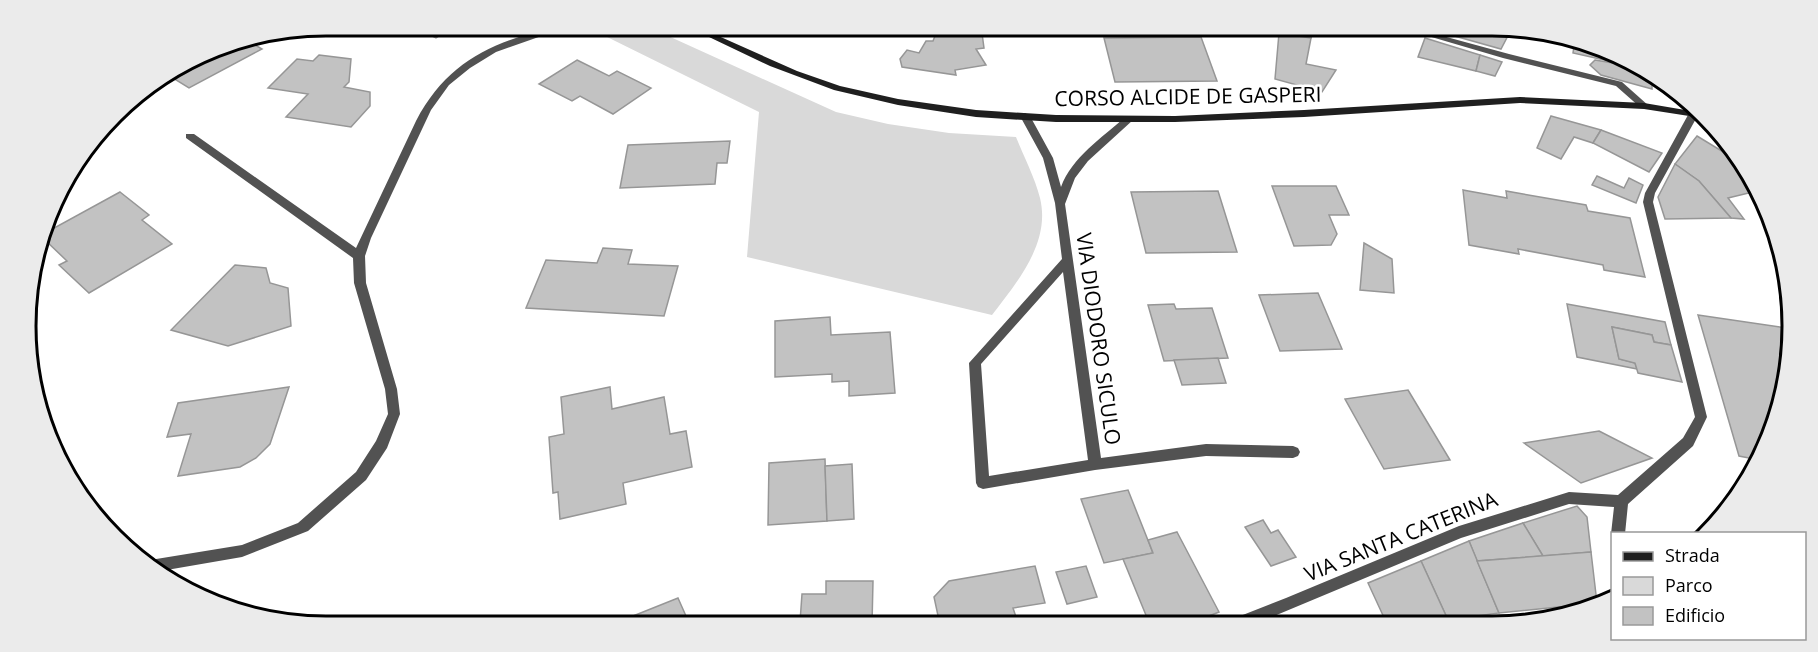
<svg xmlns="http://www.w3.org/2000/svg" width="1818" height="652" font-family="'Open Sans',sans-serif">
  <style>
    .green { fill: #d9d9d9 }
    .building { fill: #c2c2c2; stroke: #969696; stroke-width: 1.5 }
    .lines { fill: none; stroke-linecap: round; stroke-linejoin: round }
    .minor { fill: #525252; fill-rule: evenodd }
    .secondary { fill: #1f1f1f; fill-rule: evenodd }
    .labels { text-anchor: middle; stroke-width: 5; stroke-linejoin: round; paint-order: stroke }
    .street-label { font-size: 21px; fill: #000; stroke: #fff }
    .rim { fill: none; stroke: #000; stroke-width: 3 }
  </style>
  <rect width="100%" height="100%" fill="#fff"/>
  <path class="green" d="M627 30H655L836 112 888 124 949 133 1016 137C1024 157 1035 178 1040 198 1051 243 1017 282 992 315L747 257 759 112 601 34Z"/>
  <g class="building">
    <polygon points="412,26 467,26 453,34 446,31 436,38"/>
    <polygon points="939,26 981,26 984,48 976,49 986,65 955,70 956,75 902,67 900,59 907,50 919,53 926,41 933,41"/>
    <polygon points="1283,26 1340,26 1337,34 1315,29 1311,38 1279,33"/>
    <polygon points="1419,26 1492,26 1512,28 1501,49"/>
    <polygon points="1279,33 1311,38 1306,64 1336,70 1322,92 1275,79"/>
    <polygon points="1201,37 1217,81 1115,82 1104,38"/>
    <polygon points="1425,38 1480,55 1476,71 1418,57"/>
    <polygon points="248,41 262,49 189,88 168,75 211,48"/>
    <polygon points="1583,42 1631,66 1573,53 1574,46"/>
    <polygon points="319,55 351,59 349,82 344,87 370,92 370,106 351,127 286,117 308,94 268,88 297,59 313,61"/>
    <polygon points="1480,55 1502,62 1495,76 1476,71"/>
    <polygon points="577,60 609,76 617,71 651,88 613,114 580,96 572,101 539,84"/>
    <polygon points="1595,60 1631,66 1652,76 1652,89 1601,75 1590,65"/>
    <polygon points="1551,116 1601,130 1593,143 1574,137 1561,159 1537,148"/>
    <polygon points="1601,130 1662,153 1649,172 1593,143"/>
    <polygon points="1697,136 1740,162 1752,175 1757,191 1728,198 1744,219 1731,218 1699,181 1675,164"/>
    <polygon points="730,141 727,163 717,163 715,184 620,188 628,145"/>
    <polygon points="1675,164 1699,181 1731,218 1665,219 1658,197"/>
    <polygon points="1597,176 1624,188 1629,178 1643,185 1636,203 1592,185"/>
    <polygon points="1272,186 1336,186 1349,215 1329,215 1337,234 1331,245 1294,246"/>
    <polygon points="1463,190 1507,198 1506,191 1586,205 1588,211 1630,218 1645,277 1604,270 1603,265 1518,249 1519,254 1469,245"/>
    <polygon points="1218,191 1237,252 1146,253 1131,192"/>
    <polygon points="120,192 149,215 142,220 172,244 89,293 59,265 67,261 43,238 45,233"/>
    <polygon points="1364,243 1392,259 1394,293 1360,290"/>
    <polygon points="603,248 632,250 628,264 678,266 664,316 526,308 546,260 597,263"/>
    <polygon points="235,265 266,268 270,283 288,288 291,326 228,346 171,330"/>
    <polygon points="1318,293 1342,349 1280,351 1259,295"/>
    <polygon points="1174,304 1176,309 1212,308 1228,358 1164,361 1148,305"/>
    <polygon points="1567,304 1665,322 1671,345 1654,342 1652,335 1612,327 1619,359 1635,363 1637,369 1577,357"/>
    <polygon points="1698,315 1787,328 1782,403 1759,460 1739,456"/>
    <polygon points="830,317 831,335 890,332 895,393 849,396 849,381 832,382 832,374 775,377 775,321"/>
    <polygon points="1612,327 1652,335 1654,342 1671,345 1682,382 1638,373 1635,363 1619,359"/>
    <polygon points="1218,358 1226,383 1182,385 1174,360"/>
    <polygon points="289,387 270,444 256,458 240,467 178,476 191,434 167,437 178,403"/>
    <polygon points="610,387 612,409 664,397 670,434 686,431 692,467 623,483 626,504 560,519 558,492 553,493 549,437 564,434 561,397"/>
    <polygon points="1408,390 1450,460 1384,469 1345,399"/>
    <polygon points="1599,431 1652,458 1581,483 1524,443"/>
    <polygon points="825,459 827,521 768,525 769,463"/>
    <polygon points="852,464 854,519 827,521 825,466"/>
    <polygon points="1128,490 1153,553 1104,563 1081,499"/>
    <polygon points="1577,506 1587,517 1591,552 1543,556 1523,523"/>
    <polygon points="1263,520 1271,533 1278,530 1296,557 1271,566 1245,527"/>
    <polygon points="1523,523 1543,556 1477,561 1469,541"/>
    <polygon points="1177,532 1219,612 1186,625 1150,625 1123,559 1153,553 1148,540"/>
    <polygon points="1469,541 1499,613 1448,620 1421,561"/>
    <polygon points="1591,552 1597,603 1499,613 1477,561"/>
    <polygon points="1421,561 1448,620 1430,624 1387,624 1368,583"/>
    <polygon points="1035,566 1045,603 1013,608 1017,620 1002,623 1000,625 940,625 934,597 949,581"/>
    <polygon points="1086,566 1097,597 1067,604 1056,572"/>
    <polygon points="826,581 873,581 872,625 767,626 767,621 800,622 802,594 826,594"/>
    <polygon points="678,598 686,616 662,626 608,626"/>
  </g>
  <g class="lines">
    <g class="minor">
      <path d="M557 26H570L496 52 470 68 449 85 431 110 371 238 365 256 366 283 397 389 400 414 387 448 366 480 308 531 242 557 155 572 144 561 242 545 298 523 356 472 376 441 388 414 385 389 354 283 353 258 186 138V134H194L356 248 416 121C448 60 494 42 557 26Z"/>
      <polygon points="1394,26 1406,26 1509,54 1622,82 1649,106 1647,108 1641,108 1616,86 1503,58"/>
      <polygon points="1693,112 1698,115 1655,193 1653,202 1707,417 1693,446 1628,504 1625,534 1612,534 1612,537 1611,534 1614,507 1569,504 1461,538 1255,624 1228,625 1230,620 1286,598 1459,526 1569,492 1618,495 1683,438 1695,417 1643,202 1645,193 1688,115"/>
      <path d="M1025 113 1030 116 1053 158 1061 187C1072 157 1102 138 1124 118H1132L1133 120 1088 161 1075 178 1065 204 1101 458 1206 444 1293 446 1298 448 1300 452 1298 456 1293 458 1206 456 1095 470 983 489 978 487 976 483 969 363 1062 259 1055 203 1043 158 1020 116ZM1063 272 1088 460 989 476 981 364Z"/>
    </g>
    <polygon class="secondary" points="686,26 696,26 797,71 840,86 898,99 976,110 1056,115 1175,116 1304,110 1520,97 1644,103 1697,112 1702,118 1644,109 1520,103 1304,117 1175,122 1056,122 976,117 898,105 834,90 770,66"/>
  </g>
  <g class="labels">
    <g class="street-label">
      <text transform="translate(1188 97) rotate(-1)" y="7">CORSO ALCIDE DE GASPERI</text>
      <text transform="translate(1098 339) rotate(82)" y="7">VIA DIODORO SICULO</text>
      <text transform="translate(1401 537) rotate(-22)" y="7">VIA SANTA CATERINA</text>
    </g>
  </g>
  <path d="M0 0H1818V652H0ZM326 36H1492A290 290 0 0 1 1782 326V326A290 290 0 0 1 1492 616H326A290 290 0 0 1 36 326V326A290 290 0 0 1 326 36Z" fill="#ebebeb" fill-rule="evenodd"/>
  <path class="rim" d="M326 36H1492A290 290 0 0 1 1782 326V326A290 290 0 0 1 1492 616H326A290 290 0 0 1 36 326V326A290 290 0 0 1 326 36Z"/>
  <rect x="1611" y="532" width="195" height="108" fill="#ffffff" stroke="#999999" stroke-width="1.5"/>
  <rect x="1623" y="552" width="30" height="9" fill="#1f1f1f" stroke="#999999" stroke-width="1.5"/>
  <text x="1665" y="562" font-size="18" fill="#000000">Strada</text>
  <rect x="1623" y="577" width="30" height="18" fill="#d9d9d9" stroke="#999999" stroke-width="1.5"/>
  <text x="1665" y="592" font-size="18" fill="#000000">Parco</text>
  <rect x="1623" y="607" width="30" height="18" fill="#c2c2c2" stroke="#999999" stroke-width="1.5"/>
  <text x="1665" y="622" font-size="18" fill="#000000">Edificio</text>
</svg>
